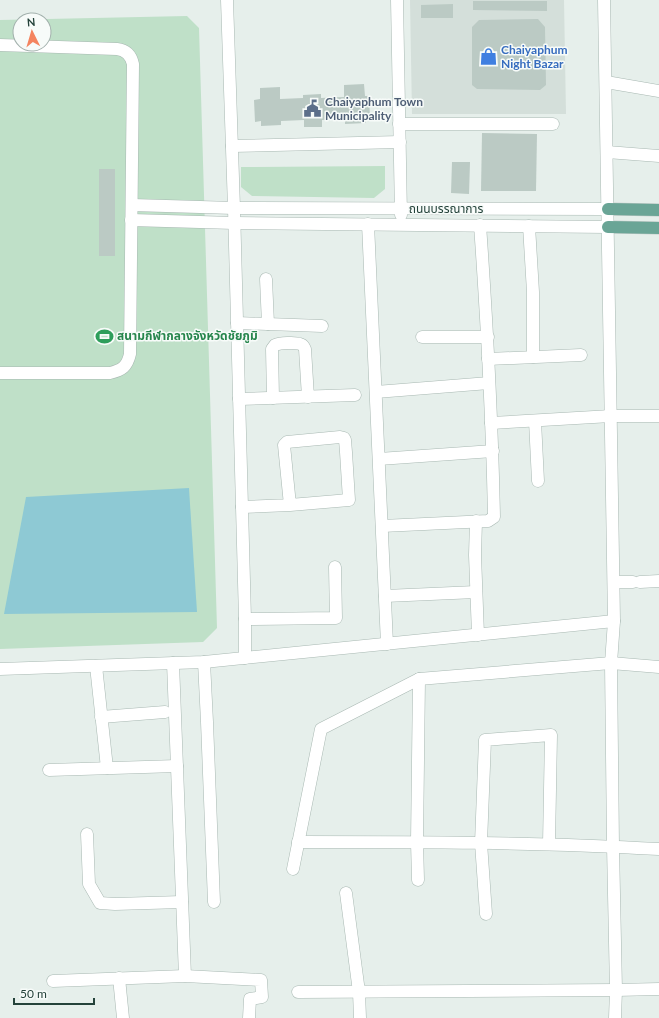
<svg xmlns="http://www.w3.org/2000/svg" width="659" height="1018" font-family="Lato,'Noto Sans Thai',sans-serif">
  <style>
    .built { fill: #d4dfda }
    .green { fill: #bfe0c8; fill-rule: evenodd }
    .water { fill: #8ec9d4 }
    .building { fill: #bbcac4 }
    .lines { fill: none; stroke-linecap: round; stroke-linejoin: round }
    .minor-casing { stroke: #a8b8b2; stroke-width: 13 }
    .major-casing { stroke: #c2cac8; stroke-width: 13 }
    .minor { stroke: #fff; stroke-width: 12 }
    .major { stroke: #6aa596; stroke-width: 12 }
    .labels { text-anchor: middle; stroke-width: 3; stroke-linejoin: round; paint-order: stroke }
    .shop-label { font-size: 12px; font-weight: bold; fill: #366cbe; stroke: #f7fbf9; text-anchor: start }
    .service-label { font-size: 12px; font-weight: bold; fill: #4e5e75; stroke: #f7fbf9; text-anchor: start }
    .street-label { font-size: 12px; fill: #24423a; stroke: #f7fbf9 }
    .leisure-label { font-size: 12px; font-weight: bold; fill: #27864d; stroke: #f7fbf9; text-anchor: start }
  </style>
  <rect width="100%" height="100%" fill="#e6efeb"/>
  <polygon class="built" points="410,0 564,0 566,114 412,114"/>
  <g class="green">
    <path d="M187 16 199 28 217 628 203 642 0 649V20ZM20 20H44V44H20Z"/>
    <polygon points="385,166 385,189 374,198 252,196 241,187 241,167"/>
  </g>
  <polygon class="water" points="189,488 197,612 4,614 26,497"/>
  <g class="building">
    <polygon points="473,1 547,1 547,11 473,10"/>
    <polygon points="453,4 453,18 421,18 421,5"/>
    <polygon points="538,19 545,27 546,85 540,90 477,89 472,85 472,27 479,20"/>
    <polygon points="364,84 365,96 369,96 370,118 366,118 366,123 345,124 345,119 322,120 322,127 304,127 304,120 281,121 281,125 261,126 261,121 255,122 254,100 260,99 260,88 280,87 280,99 303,98 303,95 321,94 321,98 344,97 344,85"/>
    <polygon points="482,133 537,134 536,191 481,191"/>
    <polygon points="452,162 470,162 469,194 451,193"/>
    <rect x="99" y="169" width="16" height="87"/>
  </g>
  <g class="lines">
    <defs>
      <g id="minor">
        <polyline points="227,0 234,208 245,619 245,658"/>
        <polyline points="397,0 401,215"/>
        <polyline points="604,0 614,621 611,663 613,846 616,990 615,1018"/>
        <path d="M0 45 117 49C126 50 131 55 133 64L130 354C127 367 122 370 110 373H0"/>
        <polyline points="606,82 659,91"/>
        <polyline points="399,124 553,124"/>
        <polyline points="232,146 400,142"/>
        <polyline points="607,152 659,156"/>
        <polyline points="132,205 234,208 608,209"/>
        <polyline points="131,220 234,223 608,227"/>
        <polyline points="368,224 387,644"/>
        <polyline points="529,226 533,292 533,357"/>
        <polyline points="266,279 268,324"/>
        <polyline points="237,323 322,326"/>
        <polyline points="422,337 488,337"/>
        <polyline points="488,359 581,355"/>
        <polyline points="376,392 489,383"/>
        <path d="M273 398 272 349 275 345C280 343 295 342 300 344 304 345 303 346 305 349L308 397"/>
        <polyline points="239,399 355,395"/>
        <polyline points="535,421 538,481"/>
        <polyline points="491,423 611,416 659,416"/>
        <polyline points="379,459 493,451"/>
        <polyline points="242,507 290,505 349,500 346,452 345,440 344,438 340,437 287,442 284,445 290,505"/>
        <polyline points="476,521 475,555 478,635"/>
        <path d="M382 526 488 521 494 517C492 420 487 323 480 225"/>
        <polyline points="614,582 633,582"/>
        <polyline points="640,582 659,581"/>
        <polyline points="385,596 476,592"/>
        <polyline points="245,619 336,618 335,567"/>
        <polyline points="204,662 207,722 214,902"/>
        <polyline points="173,663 185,976"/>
        <polyline points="96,666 107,768"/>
        <polyline points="0,669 204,662 614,621"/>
        <polyline points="101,717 165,712"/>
        <polyline points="49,770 177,766"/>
        <polyline points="87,834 89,884 100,903 115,904 182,902"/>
        <path d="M298 842C418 842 539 842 659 849"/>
        <polyline points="293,869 321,729 419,679 611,663 659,667"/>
        <polyline points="418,880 417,842 419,679"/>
        <polyline points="346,893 359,992 360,1018"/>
        <polyline points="486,914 481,843 485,740 551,735 549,844"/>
        <polyline points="119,978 123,1018"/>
        <polyline points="53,981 185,976 261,980 262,997 250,999 249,1018"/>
        <polyline points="298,992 616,990 659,989"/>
      </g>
      <g id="major">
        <polyline points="608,209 659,210"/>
        <polyline points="608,227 659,228"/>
      </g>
    </defs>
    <use href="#minor" class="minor-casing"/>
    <use href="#major" class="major-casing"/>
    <use href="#minor" class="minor"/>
    <use href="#major" class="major"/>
  </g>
  <defs>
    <symbol id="shop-bare" viewBox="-9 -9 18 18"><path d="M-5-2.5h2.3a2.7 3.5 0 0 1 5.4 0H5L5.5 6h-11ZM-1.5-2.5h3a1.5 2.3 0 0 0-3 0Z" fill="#3f7fe0" stroke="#f7fbf9" stroke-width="2.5" paint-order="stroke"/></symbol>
    <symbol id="civic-bare" viewBox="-9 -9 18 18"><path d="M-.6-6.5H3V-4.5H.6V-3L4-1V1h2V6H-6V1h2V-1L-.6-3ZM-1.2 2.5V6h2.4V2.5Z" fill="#5c6f8a" stroke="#f7fbf9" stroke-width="2.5" paint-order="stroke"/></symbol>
    <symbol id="stadium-bare" viewBox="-9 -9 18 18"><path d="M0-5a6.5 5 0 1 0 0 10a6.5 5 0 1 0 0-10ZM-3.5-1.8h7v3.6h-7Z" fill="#2e9e5b" stroke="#f7fbf9" stroke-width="2.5" paint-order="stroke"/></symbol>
  </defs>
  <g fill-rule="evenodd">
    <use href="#shop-bare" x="476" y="44" width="25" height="25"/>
    <use href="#civic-bare" x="300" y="96" width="25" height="25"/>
    <use href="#stadium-bare" x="92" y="324" width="25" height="25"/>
  </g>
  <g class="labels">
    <g class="shop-label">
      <text x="501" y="54">Chaiyaphum<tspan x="501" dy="14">Night Bazar</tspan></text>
    </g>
    <g class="service-label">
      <text x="325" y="106">Chaiyaphum Town<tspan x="325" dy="14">Municipality</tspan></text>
    </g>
    <g class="street-label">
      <text x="446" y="213">ถนนบรรณาการ</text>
    </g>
    <g class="leisure-label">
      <text x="117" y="340">สนามกีฬากลางจังหวัดชัยภูมิ</text>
    </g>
  </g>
  <g transform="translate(32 32) rotate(355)"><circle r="19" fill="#f7fbf9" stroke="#a3b1ad"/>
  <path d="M0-3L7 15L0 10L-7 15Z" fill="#f4845f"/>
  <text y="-6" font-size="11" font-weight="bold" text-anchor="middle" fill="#24423a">N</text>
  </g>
  <path d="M14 998v6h80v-6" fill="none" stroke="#24423a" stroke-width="2"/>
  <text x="20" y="998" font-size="12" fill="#24423a" stroke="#f7fbf9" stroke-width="3" paint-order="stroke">50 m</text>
</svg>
